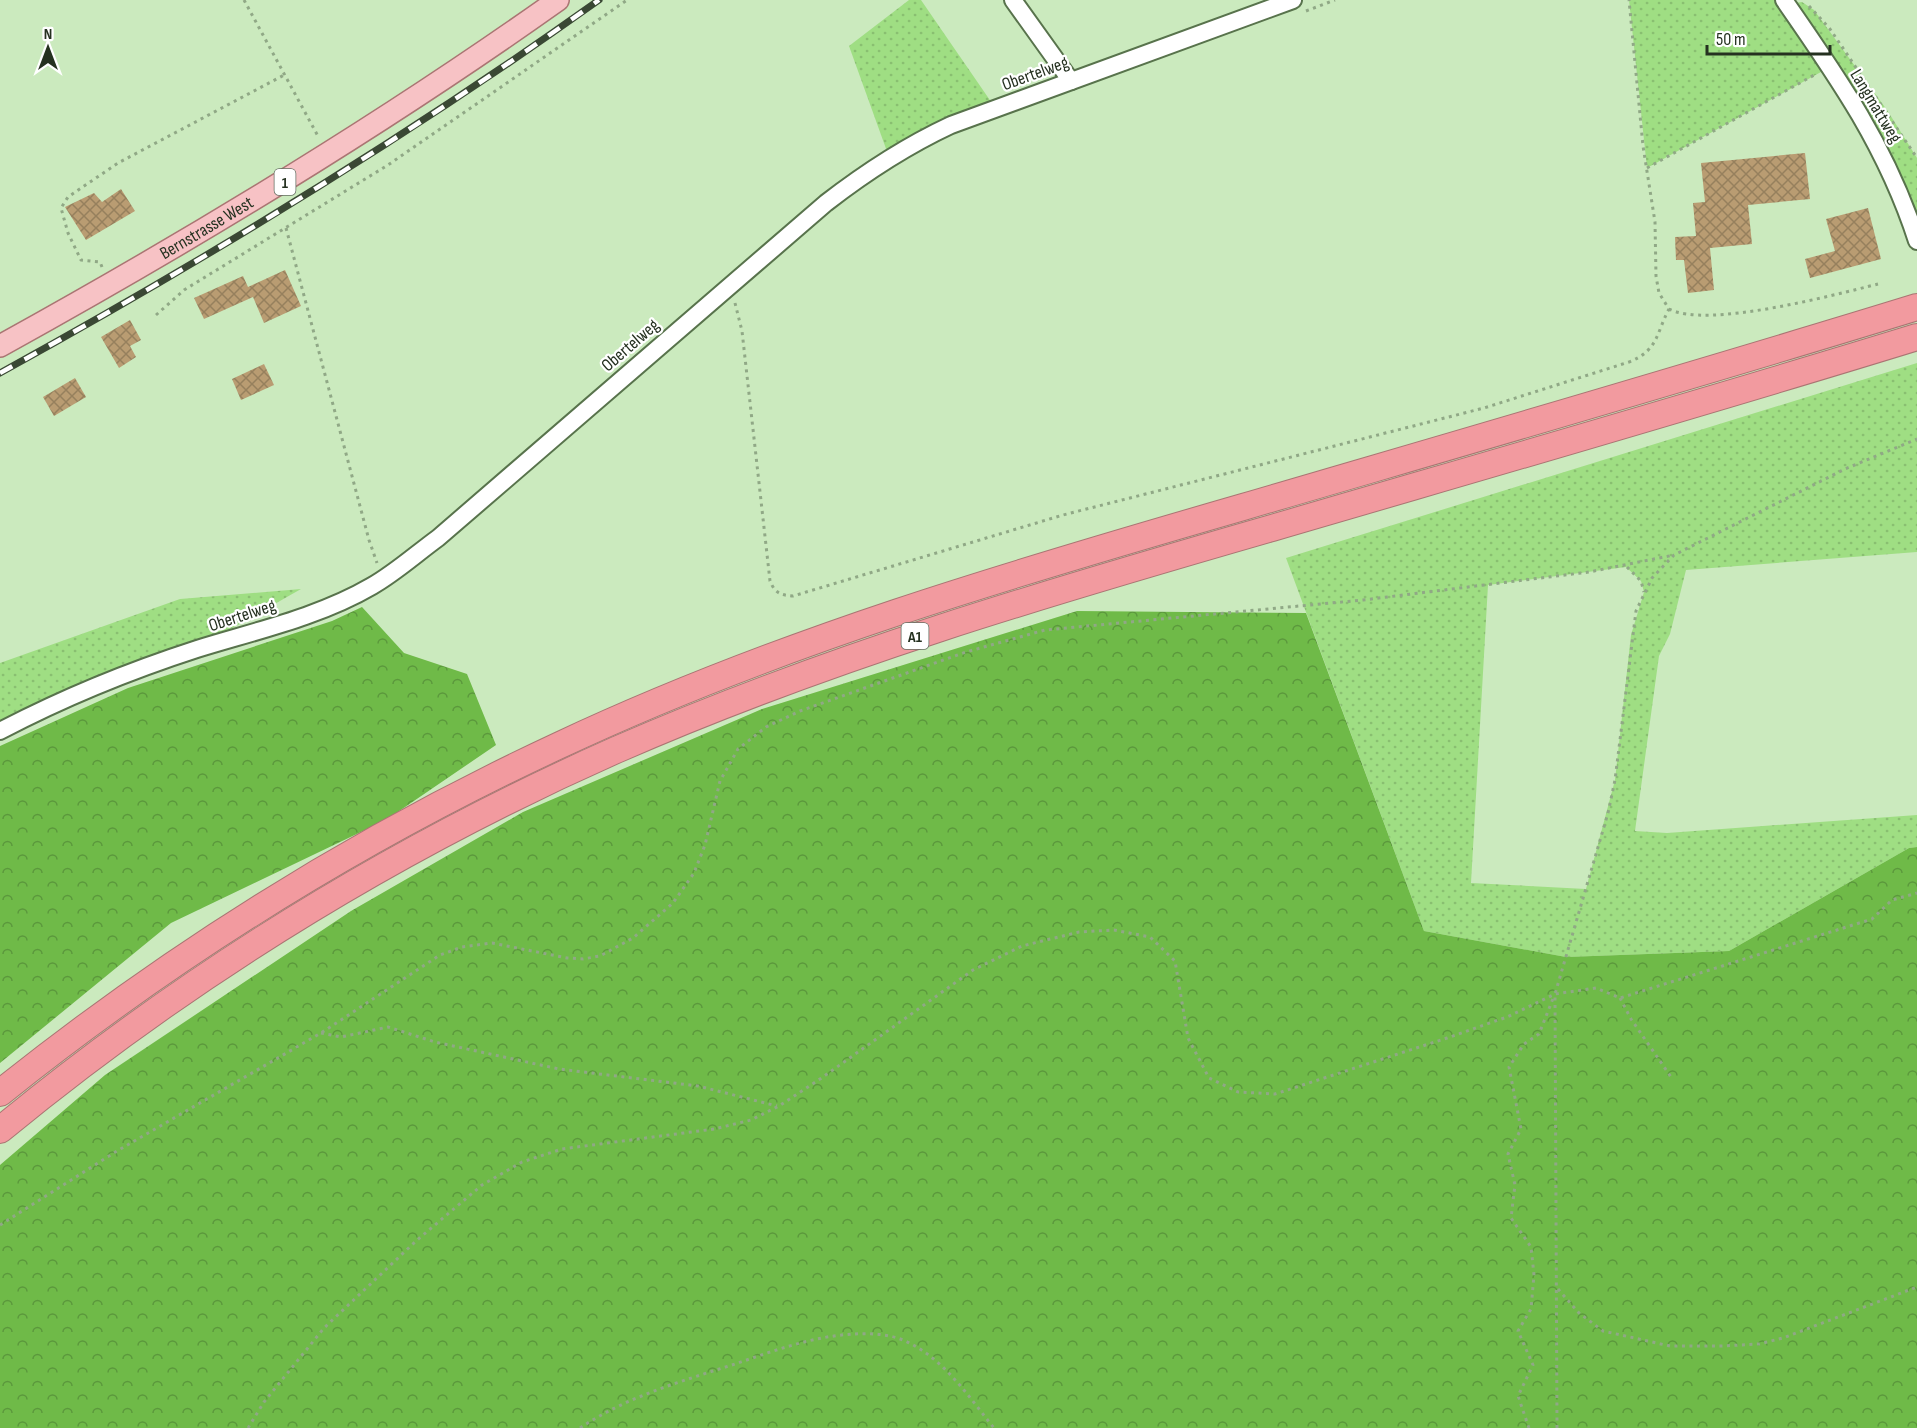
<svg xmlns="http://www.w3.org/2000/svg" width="1917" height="1428" font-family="'Sofia Sans Condensed',sans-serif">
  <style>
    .grass { fill: url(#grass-dots); fill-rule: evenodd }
    .forest { fill: url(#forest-crowns) }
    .building { fill: url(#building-cross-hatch) }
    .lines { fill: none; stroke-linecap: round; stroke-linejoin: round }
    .minor-casing { stroke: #58734c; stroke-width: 20 }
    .major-casing { stroke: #aa7573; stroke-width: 24 }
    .highway-casing { stroke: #aa7573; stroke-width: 28 }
    .path { stroke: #90a886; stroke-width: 3; stroke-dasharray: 3 4.5; stroke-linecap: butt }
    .minor { stroke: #fff; stroke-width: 16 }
    .major { stroke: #f7c2c5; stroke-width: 21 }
    .highway { stroke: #f29a9f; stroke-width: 26 }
    .rail-casing { stroke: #3a4834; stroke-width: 7 }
    .rail { stroke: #fff; stroke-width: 4.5; stroke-dasharray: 14; stroke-linecap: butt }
    .labels { text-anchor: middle; stroke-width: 4.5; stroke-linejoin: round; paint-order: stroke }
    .shield { fill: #fff; stroke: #666f63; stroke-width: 1.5 }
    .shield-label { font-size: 16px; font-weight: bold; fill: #253120 }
    .street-label { font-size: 18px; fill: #253120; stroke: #fff }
  </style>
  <defs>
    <pattern id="grass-dots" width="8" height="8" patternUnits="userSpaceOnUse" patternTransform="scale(1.5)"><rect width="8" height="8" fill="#9fde83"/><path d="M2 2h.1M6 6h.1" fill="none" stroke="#89bf71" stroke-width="1.8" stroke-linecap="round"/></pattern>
    <pattern id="forest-crowns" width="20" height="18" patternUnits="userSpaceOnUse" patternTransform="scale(1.5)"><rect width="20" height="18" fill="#6fba48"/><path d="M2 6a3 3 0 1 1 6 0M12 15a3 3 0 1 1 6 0" fill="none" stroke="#5b983c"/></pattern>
    <pattern id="building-cross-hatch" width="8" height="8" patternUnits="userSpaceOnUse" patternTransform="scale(1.5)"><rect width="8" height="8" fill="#b99c72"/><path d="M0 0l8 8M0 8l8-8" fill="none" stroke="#96805d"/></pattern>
  </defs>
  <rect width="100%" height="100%" fill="#cbeabe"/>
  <g class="grass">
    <polygon points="909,0 921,0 996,109 889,157 849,46"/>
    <polygon points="1629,0 1784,0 1787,4 1802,2 1814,10 1887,110 1917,158 1917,241 1830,67 1647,168"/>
    <path d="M1917 363V552L1686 570 1670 634 1659 656 1635 831 1667 833 1917 815V847L1909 848 1729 951 1566 957 1424 931 1286 558ZM1626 567 1641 581 1644 592 1631 635 1615 780 1586 889 1471 883 1488 585Z"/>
    <polygon points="301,589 194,650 0,731 0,663 180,599"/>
  </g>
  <g class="forest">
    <polygon points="362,607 404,653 467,674 496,745 386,820 171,923 0,1063 0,746 128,688 332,621"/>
    <polygon points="1077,611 1306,613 1424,931 1566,957 1729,951 1909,848 1917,847 1917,1428 0,1428 0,1165 105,1075 351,911 523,812 762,709"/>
  </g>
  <g class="building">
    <polygon points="1805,153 1810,199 1748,205 1752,244 1710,248 1714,290 1688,293 1684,260 1676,260 1675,237 1696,236 1693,203 1705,202 1701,163"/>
    <polygon points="121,189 135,211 86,240 65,207 94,193 102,202"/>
    <polygon points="1868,208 1881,259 1810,278 1805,259 1835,251 1826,219"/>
    <polygon points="285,270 301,306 264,323 253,297 204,319 194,298 243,276 248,287"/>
    <polygon points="130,320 141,340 130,346 136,357 119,368 101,337"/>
    <polygon points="264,364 274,385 241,400 232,379"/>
    <polygon points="75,378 86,397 54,416 43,397"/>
  </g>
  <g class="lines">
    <defs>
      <g id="minor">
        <polyline points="1013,0 1071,81"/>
        <path d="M1784 0C1839 79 1887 148 1917 241"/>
        <path d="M0 731C63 698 129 671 197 649 255 631 319 617 372 586 395 573 416 554 438 538L826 203C866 172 906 146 951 125L1293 0"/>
      </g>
      <g id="major">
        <path id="s1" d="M0 346C192 240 379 127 558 0"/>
      </g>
      <g id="highway">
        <path d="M0 1093C172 955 360 838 560 745 779 642 1011 574 1243 507 1468 441 1693 376 1917 307"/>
        <path d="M0 1130C187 976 395 848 616 750 828 657 1050 592 1272 528 1487 465 1703 403 1917 337"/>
      </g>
    </defs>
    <use href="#minor" class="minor-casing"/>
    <use href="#major" class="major-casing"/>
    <use href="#highway" class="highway-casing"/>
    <g class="path">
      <polyline points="244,0 319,138"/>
      <polyline points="1809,6 1830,29 1917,158"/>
      <polyline points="1306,11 1335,0"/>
      <polyline points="1647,168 1816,74"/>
      <polyline points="286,228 369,540 377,563"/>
      <polyline points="102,267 100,262 81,260 68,233 61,208 68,197 118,163 286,74"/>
      <path d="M735 303 742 331 770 581C775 593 780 595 793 596L1063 515 1484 408 1629 362C1659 350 1656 333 1669 309L1659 293 1656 276 1655 222 1643 146 1629 0"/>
      <path d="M1669 309C1707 329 1834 295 1878 284"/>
      <polyline points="156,315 184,290 388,165 627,0"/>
      <polyline points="1627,567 1641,581 1644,592"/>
      <polyline points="1620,998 1631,1019 1671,1077"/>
      <polyline points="321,1033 341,1037 388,1027 435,1042 559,1069 698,1086 777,1106"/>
      <polyline points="0,1225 117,1151 321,1033 440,955 462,947 492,943 567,958 583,959 600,956 633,938 673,903 694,873 705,845 720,781 738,749 766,727 800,711 966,652 1045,630 1363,600 1589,572 1674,555"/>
      <polyline points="1558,1289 1579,1313 1603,1331 1670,1346 1721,1346 1759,1344 1783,1338 1917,1287"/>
      <polyline points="248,1428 264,1402 324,1328 416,1241 482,1185 522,1162 562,1149 714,1129 751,1120 779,1106 823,1077 973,970 1022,946 1079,932 1114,930 1150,937 1175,961 1188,1038 1209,1078 1238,1092 1275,1094 1447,1038 1507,1017 1555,994 1596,988 1620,998 1751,957 1872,919 1892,900 1917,893"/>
      <path d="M580 1428C626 1397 682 1381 735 1364 773 1351 813 1336 854 1334 870 1333 888 1334 903 1340 943 1357 968 1396 994 1428"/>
      <polyline points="1529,1428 1518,1396 1533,1365 1518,1331 1531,1309 1534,1275 1531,1247 1511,1218 1515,1185 1508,1154 1521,1129 1509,1067 1524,1044 1539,1034 1554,996"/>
      <polyline points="1557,1428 1555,994 1608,813 1615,780 1636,611 1652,578 1674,555 1845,469 1917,439"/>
    </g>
    <use href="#minor" class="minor"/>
    <use href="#major" class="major"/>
    <use href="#highway" class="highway"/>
    <defs>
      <path id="rail" d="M0 373C207 259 407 137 599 0"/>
    </defs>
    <use href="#rail" class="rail-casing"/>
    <use href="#rail" class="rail"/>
  </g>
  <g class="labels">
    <g class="shield">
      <rect x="274.5" y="169" width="21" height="26" rx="4.5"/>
      <rect x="901.5" y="623" width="27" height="26" rx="4.5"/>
    </g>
    <g class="shield-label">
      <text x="285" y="188">1</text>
      <text x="915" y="642">A1</text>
    </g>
    <g class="street-label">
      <text transform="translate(1035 73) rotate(-20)" y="6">Obertelweg</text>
      <text transform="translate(1876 106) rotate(59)" y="6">Langmattweg</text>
      <text dy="6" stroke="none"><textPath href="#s1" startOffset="238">Bernstrasse West</textPath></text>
      <text transform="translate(630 345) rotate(-41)" y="6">Obertelweg</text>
      <text transform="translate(242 615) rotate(-18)" y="6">Obertelweg</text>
    </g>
  </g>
  <g transform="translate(48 48)" stroke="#ffffff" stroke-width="4.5" paint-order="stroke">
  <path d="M0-4.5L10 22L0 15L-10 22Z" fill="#253120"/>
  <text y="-9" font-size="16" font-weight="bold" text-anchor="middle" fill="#253120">N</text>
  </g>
  <path d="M1707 45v9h123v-9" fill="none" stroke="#253120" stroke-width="3"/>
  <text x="1716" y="45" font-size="18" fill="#253120" stroke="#ffffff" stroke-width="4.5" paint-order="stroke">50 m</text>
</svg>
